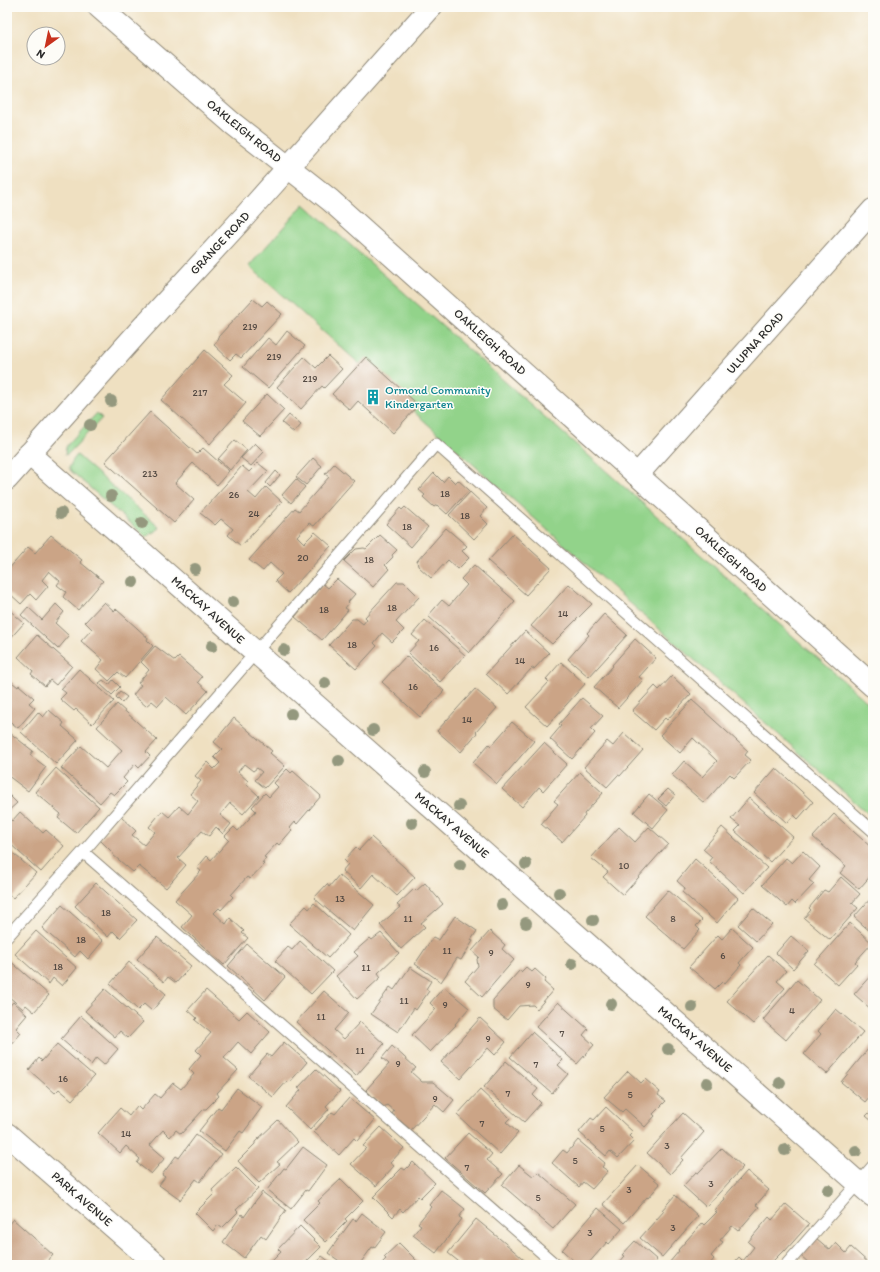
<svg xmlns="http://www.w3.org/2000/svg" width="880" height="1272" font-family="Itim,sans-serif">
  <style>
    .green { fill: #92d38a; stroke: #5e7f5a }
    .building { fill: #cba486 }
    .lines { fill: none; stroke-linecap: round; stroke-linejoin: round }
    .service-casing { stroke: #8d8676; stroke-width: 13 }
    .minor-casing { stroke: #8d8676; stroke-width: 24 }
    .tertiary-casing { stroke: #8d8676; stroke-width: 24 }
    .secondary-casing { stroke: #8d8676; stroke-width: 24 }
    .service { stroke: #fff; stroke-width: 11 }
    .minor { stroke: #fff; stroke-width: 22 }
    .tertiary { stroke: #fff; stroke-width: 22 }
    .secondary { stroke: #fff; stroke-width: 22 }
    .tree { fill: #94987e }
    .labels { text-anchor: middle; stroke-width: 3; stroke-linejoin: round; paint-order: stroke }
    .number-label { font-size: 10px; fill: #534942 }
    .street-label { font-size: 12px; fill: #2b2b2b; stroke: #fdfcf7 }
    .culture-label { font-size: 12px; fill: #0d838f; stroke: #fdfcf7; text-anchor: start }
  </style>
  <rect width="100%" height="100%" fill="#fdfcf7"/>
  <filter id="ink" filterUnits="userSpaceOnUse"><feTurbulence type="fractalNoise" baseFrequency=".025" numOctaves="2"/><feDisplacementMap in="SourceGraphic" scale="8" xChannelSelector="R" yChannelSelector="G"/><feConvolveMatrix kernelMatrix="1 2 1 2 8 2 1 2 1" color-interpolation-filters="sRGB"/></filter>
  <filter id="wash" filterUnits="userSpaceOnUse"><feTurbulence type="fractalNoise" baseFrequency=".012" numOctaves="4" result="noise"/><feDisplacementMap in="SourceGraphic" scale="16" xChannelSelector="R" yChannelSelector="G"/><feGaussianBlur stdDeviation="0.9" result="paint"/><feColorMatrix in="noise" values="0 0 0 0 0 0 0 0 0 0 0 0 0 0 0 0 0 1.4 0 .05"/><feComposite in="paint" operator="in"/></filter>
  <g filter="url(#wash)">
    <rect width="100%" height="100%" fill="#efe0c1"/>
    <g class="green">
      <polygon points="304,204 873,707 873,818 249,266"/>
      <polygon points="97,413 102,418 69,453 65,455 66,447 69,443"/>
      <polygon points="77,455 160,528 146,537 71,471 69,468 73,460"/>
    </g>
    <g id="blocks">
      <g class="building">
        <polygon points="253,299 262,306 267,301 282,314 241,358 236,354 230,360 214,345 219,339 218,337"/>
        <polygon points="287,331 305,346 268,388 243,367 268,338 276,345"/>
        <polygon points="205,350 233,375 224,384 246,403 210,444 161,400"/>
        <polygon points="328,356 342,369 324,388 322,386 301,409 277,387 304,357 316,368"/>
        <polygon points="366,357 415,402 413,404 417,407 393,433 358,401 350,410 332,394"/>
        <polygon points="267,394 284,410 260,436 242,421"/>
        <polygon points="150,412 197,454 203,448 229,471 217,485 193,463 175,483 194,500 174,523 105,462"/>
        <polygon points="289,415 301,425 294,433 282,423"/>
        <polygon points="235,440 247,450 230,470 218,459"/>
        <polygon points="255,443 264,452 251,466 241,458"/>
        <polygon points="313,458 322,466 306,485 296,477"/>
        <polygon points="258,463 268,471 248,492 256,499 266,487 282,502 241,546 228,535 233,529 221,519 215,525 200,513 242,466 249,472"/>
        <polygon points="334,464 354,481 314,526 309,523 297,536 304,543 315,532 331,546 288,593 275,581 282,574 270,563 263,571 249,560 295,508 299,511 329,477 325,474"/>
        <polygon points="276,471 280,475 270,487 266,483"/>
        <polygon points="434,473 443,482 448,476 455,483 458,480 469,490 447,514 437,505 434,507 423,497 425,495 419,490"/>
        <polygon points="296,479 305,487 291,503 282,495"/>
        <polygon points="470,492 487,508 480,516 488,524 474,539 449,515"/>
        <polygon points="405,507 428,527 411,547 386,524 400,508 402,510"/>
        <polygon points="446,528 467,546 462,551 469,558 458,569 448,560 431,578 418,566 417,561"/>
        <polygon points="513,534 551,568 526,595 488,561"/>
        <polygon points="51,535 82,560 80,562 103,581 78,610 63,597 66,592 57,585 60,581 49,571 42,580 48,586 36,600 30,594 21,604 7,591 7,571 28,547 35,553"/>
        <polygon points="380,535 397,550 392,555 393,557 385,565 389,569 373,587 344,561 356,549 364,548 366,549"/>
        <polygon points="474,565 515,601 469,653 428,616 442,600 449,606 467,585 461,579"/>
        <polygon points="337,579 355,594 348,602 349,603 345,608 348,610 322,640 295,617 323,584 328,588"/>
        <polygon points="397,582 404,582 419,597 396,622 404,630 392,642 382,633 374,643 377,646 356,669 329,645 352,619 357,619 363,624 367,619 365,617"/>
        <polygon points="569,584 592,604 552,644 531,626"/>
        <polygon points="104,602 114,611 116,609 148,638 147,640 153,646 125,678 118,672 109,681 96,669 103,660 81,641 92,629 85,622"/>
        <polygon points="56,604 64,612 55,623 69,636 58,649 21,615 28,607 42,620"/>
        <polygon points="7,608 24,623 7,642"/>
        <polygon points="604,614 627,635 589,677 568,659 589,635 587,633"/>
        <polygon points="425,620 465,655 440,682 408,653 419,641 412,635"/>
        <polygon points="525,631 549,653 534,669 532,668 508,694 486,674"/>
        <polygon points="37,635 72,666 56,685 50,680 45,686 31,674 33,671 18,657"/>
        <polygon points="635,639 656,658 639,677 643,680 618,708 594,687 613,666 612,665"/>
        <polygon points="155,646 175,661 179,657 202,677 198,682 208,691 186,715 166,697 158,706 152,701 146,706 133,695 141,685 138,683 149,670 141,662"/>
        <polygon points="406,656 444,691 420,717 382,682"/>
        <polygon points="561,662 585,684 547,726 526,707 549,682 546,679"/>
        <polygon points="79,669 114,701 92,724 76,709 74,711 60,699 66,693 61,689"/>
        <polygon points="672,676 691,694 667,720 665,718 654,730 632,711 655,686 659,690"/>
        <polygon points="7,678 18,687 19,685 34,698 29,703 35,708 18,728 7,719"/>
        <polygon points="103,680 109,685 113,680 120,687 112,695 99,683"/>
        <polygon points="475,689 497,708 476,732 477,733 461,752 437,731"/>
        <polygon points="120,692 127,697 122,703 116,697"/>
        <polygon points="582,698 603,716 591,729 595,733 572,759 550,739 561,726 559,724"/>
        <polygon points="692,700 748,751 745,755 751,760 734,778 730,774 704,803 672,775 684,761 702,777 717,761 693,738 680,753 660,735"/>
        <polygon points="117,704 157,740 146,752 150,756 139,768 135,764 123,778 127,782 114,795 110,792 100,803 61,768 81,746 106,768 122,750 97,727"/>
        <polygon points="49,710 64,723 62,726 78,740 56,764 21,732 38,712 43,717"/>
        <polygon points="234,718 272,751 270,753 285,766 265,788 255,780 262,772 257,768 253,771 244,764 238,772 248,781 246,784 259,796 243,814 230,803 220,815 231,824 223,834 216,827 209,836 202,831 178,858 186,865 166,888 139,866 133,872 113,855 113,853 100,840 121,817 136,831 132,835 144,845 155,832 149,827 162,811 169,817 179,806 188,814 198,801 190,794 201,781 195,776 207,762 214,769 220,763 214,757 222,749 214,742"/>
        <polygon points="512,722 534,741 497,784 473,763 489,744 491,746"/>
        <polygon points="10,733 33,751 30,755 46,767 28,791 7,775 9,773 7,772 7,738"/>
        <polygon points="624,733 643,750 620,776 618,775 607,787 584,767 607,741 613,746"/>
        <polygon points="544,743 567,764 543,791 539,787 522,807 502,789"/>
        <polygon points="56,768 99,807 76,833 58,818 61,814 35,792"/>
        <polygon points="776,768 813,802 798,819 794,815 787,823 754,793"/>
        <polygon points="287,769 291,773 293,771 321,796 297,824 295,822 290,828 292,830 279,845 277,843 264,857 266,858 262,863 264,864 250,879 247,877 231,895 233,897 221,910 219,908 214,913 226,924 230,918 244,931 242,933 248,938 224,965 182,927 192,915 175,900 201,871 197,868 207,856 211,860 229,840 225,836 234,827 238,831 256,811 252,807 265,793 269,797 278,787 274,783"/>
        <polygon points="580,772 603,793 584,814 585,816 562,842 541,824 558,804 554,801"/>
        <polygon points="668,789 675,795 666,806 658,799"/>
        <polygon points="7,793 17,803 7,812"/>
        <polygon points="649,794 668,810 653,828 634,812"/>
        <polygon points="749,798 793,837 770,862 735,831 740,826 731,819"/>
        <polygon points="20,812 43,833 46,830 64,846 41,872 7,841 7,822 10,819 12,821"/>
        <polygon points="834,814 873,849 873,873 859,889 840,873 846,866 813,837"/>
        <polygon points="619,827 635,842 649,827 668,844 623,895 603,877 608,872 591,858"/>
        <polygon points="722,827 767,868 744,893 709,861 712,857 703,849"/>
        <polygon points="371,837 415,877 397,896 373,874 361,888 342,871 348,864 344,860 356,847 359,850"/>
        <polygon points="7,848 36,873 13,898 7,893"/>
        <polygon points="803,851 820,867 809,880 814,884 795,904 792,901 787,907 762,885 786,858 792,863"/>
        <polygon points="695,859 738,898 717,923 682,892 685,888 677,881"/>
        <polygon points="339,875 374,905 353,931 314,898 327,884 329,887"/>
        <polygon points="841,877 860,894 852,903 858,908 830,940 804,918 811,910 809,908 824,890 828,892"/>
        <polygon points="96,883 137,920 120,938 113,931 108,937 75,906"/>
        <polygon points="425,883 443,904 421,923 425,927 401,949 380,925 400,907 397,905 414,889 416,891"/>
        <polygon points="668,890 702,920 696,926 700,930 683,949 645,916"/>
        <polygon points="873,896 873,934 854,917"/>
        <polygon points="314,903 349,935 328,958 289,924 306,906 309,909"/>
        <polygon points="62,905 103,941 88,959 80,951 75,957 42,928"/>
        <polygon points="753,908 772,924 756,941 738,925"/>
        <polygon points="455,916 477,931 471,940 473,941 461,960 457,958 441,982 415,964 433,937 439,940"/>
        <polygon points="850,923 872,943 855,962 857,964 838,985 814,964"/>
        <polygon points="732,928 753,947 739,963 741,965 724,984 722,982 715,989 689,967 718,935 722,939"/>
        <polygon points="36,931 77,968 62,986 53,978 49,984 15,954"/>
        <polygon points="490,931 505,945 502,949 514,960 482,997 465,981 478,966 477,959 479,957 472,951"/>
        <polygon points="381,933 399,953 378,973 381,977 357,999 336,976 358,956 354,952 370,938 372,940"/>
        <polygon points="791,936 809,951 793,969 776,953"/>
        <polygon points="157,937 191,966 176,983 168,977 164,982 137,959"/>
        <polygon points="300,941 333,971 311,994 275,961 288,947 292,950"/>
        <polygon points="247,944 285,977 265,1000 228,966"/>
        <polygon points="768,955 786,971 777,981 785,988 753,1024 727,1001"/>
        <polygon points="8,959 49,995 34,1012 26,1005 23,1009 7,995 7,960"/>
        <polygon points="129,962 166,994 152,1011 144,1004 138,1010 110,984"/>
        <polygon points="410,967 431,981 426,989 429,991 416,1010 414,1008 398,1032 371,1014 390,987 394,990"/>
        <polygon points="526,967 532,972 535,969 546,979 544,982 553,990 537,1009 533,1005 519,1006 507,1020 493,1009 493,1000 520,970 521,972"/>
        <polygon points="873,973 873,1011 854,994"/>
        <polygon points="797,980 820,1000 786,1040 763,1020"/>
        <polygon points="444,987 469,1008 455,1024 456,1025 430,1052 412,1035 436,1009 430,1003"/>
        <polygon points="105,989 143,1022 128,1038 120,1031 115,1037 85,1011"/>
        <polygon points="206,990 239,1019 247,1011 270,1032 251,1054 238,1042 224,1058 238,1070 217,1093 219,1096 206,1109 204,1109 181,1134 176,1130 170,1137 163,1130 150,1145 165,1158 151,1174 137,1163 140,1159 126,1146 120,1153 98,1133 120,1108 129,1116 137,1106 141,1110 155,1094 160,1098 173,1083 181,1089 194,1074 189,1069 201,1055 196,1050 211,1033 195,1020 197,1018 188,1010"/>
        <polygon points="324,991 349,1013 334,1030 344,1039 360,1022 384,1044 356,1076 296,1022"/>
        <polygon points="13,1002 27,1015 16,1028 21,1033 11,1045 7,1042 7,1009"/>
        <polygon points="558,1002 588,1029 583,1035 594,1045 577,1064 536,1027"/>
        <polygon points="836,1009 863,1032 827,1074 804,1054 821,1034 818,1031"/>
        <polygon points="81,1016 118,1049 104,1065 96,1058 91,1065 61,1039"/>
        <polygon points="480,1018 506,1042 495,1055 488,1048 460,1079 441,1062"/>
        <polygon points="532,1032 563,1060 558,1065 568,1074 552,1093 510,1057"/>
        <polygon points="284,1042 307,1062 289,1083 287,1081 273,1097 248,1076 267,1054 271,1057"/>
        <polygon points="873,1043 873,1098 870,1096 865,1102 841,1082"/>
        <polygon points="57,1044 94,1076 72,1100 59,1089 55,1093 29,1070 39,1058 42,1061"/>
        <polygon points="392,1046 416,1068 411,1072 422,1082 433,1082 454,1100 444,1112 435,1104 411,1130 392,1114 394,1111 387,1105 384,1107 366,1090 389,1064 382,1058"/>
        <polygon points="506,1061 538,1089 533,1095 541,1103 524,1122 484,1087"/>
        <polygon points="316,1069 340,1091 326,1106 329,1109 310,1130 286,1107 301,1090 298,1088"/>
        <polygon points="628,1071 641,1083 645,1079 660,1092 658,1095 666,1101 653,1114 655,1116 645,1127 625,1109 622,1112 604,1097"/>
        <polygon points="237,1088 262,1107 243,1133 240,1131 225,1151 199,1131 218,1107 221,1109"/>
        <polygon points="480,1090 510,1118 506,1122 518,1133 500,1154 457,1115"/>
        <polygon points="349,1098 375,1120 357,1141 354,1138 339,1155 314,1132 332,1112 335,1114"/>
        <polygon points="606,1107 633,1132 629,1136 634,1141 618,1158 610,1151 606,1156 579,1132 591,1118 594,1120"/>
        <polygon points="873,1109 873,1122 866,1116"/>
        <polygon points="683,1113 704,1132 681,1158 683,1160 670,1174 647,1153"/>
        <polygon points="278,1120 298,1142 277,1162 280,1164 259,1183 238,1161 255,1144 255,1142"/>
        <polygon points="381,1127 404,1148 390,1163 394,1166 376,1186 351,1164 366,1148 363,1146"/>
        <polygon points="468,1133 492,1154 487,1160 503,1174 485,1193 445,1158"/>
        <polygon points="196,1135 221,1154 200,1182 196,1179 180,1200 159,1185 165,1177 162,1175 176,1156 179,1158"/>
        <polygon points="578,1140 605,1163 602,1167 608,1171 592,1189 583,1182 579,1187 552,1163 563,1150 567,1153"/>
        <polygon points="303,1147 327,1165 308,1191 306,1190 291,1209 267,1190 284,1168 286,1169"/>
        <polygon points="722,1148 743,1167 706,1207 683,1186 696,1172 698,1173"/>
        <polygon points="413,1162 435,1183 420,1198 418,1196 403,1212 400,1209 393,1217 373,1197 402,1168 405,1170"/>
        <polygon points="519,1165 534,1177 538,1172 575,1204 553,1229 502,1185"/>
        <polygon points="638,1165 660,1184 648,1198 647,1197 624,1223 603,1204"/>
        <polygon points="236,1167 258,1189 236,1210 238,1212 222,1228 218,1225 213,1231 195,1213 214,1194 212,1190"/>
        <polygon points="747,1171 769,1190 756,1205 759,1207 738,1231 732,1226 720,1240 723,1242 711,1256 714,1259 709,1265 671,1265 669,1263 679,1251 678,1250 702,1223 704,1225 717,1212 714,1211 725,1199 724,1197"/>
        <polygon points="341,1179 363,1201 345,1219 347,1221 326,1242 303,1220 320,1203 318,1201"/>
        <polygon points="441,1190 465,1209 459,1217 462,1219 436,1253 413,1235 421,1225 418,1223 431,1207 429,1205"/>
        <polygon points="262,1192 286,1210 266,1239 261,1235 244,1258 223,1242 242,1214 244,1217"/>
        <polygon points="675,1195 698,1216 662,1257 640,1238 664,1211 662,1210"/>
        <polygon points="786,1204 809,1224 785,1251 784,1250 772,1262 771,1261 768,1265 732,1265 739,1257 743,1261 754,1247 748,1242 769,1217 772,1220"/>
        <polygon points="598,1208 622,1229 609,1244 607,1242 587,1265 578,1265 562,1250"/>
        <polygon points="362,1213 386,1232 374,1248 372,1247 359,1265 356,1263 354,1265 345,1265 328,1253 353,1219 356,1221"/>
        <polygon points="13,1219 53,1255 44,1265 14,1265 7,1258 7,1226"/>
        <polygon points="476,1219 505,1243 530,1265 486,1265 480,1260 475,1265 463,1265 448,1253"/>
        <polygon points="300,1226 321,1247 303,1265 268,1265 281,1252 278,1249"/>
        <polygon points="816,1238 830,1250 836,1243 846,1253 851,1247 871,1265 811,1265 800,1255"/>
        <polygon points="635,1241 657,1260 653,1265 617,1265 625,1256 622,1255"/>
        <polygon points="399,1243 419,1263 417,1265 380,1265 386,1259 384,1257"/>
        <polygon points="322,1256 334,1265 315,1265"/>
      </g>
    </g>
  </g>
  <g filter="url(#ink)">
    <use href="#blocks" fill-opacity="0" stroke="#8d8676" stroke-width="1"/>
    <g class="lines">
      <defs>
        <g id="service">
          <polyline points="83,852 556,1265"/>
          <polyline points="7,937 83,852 436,444 873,831"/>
          <polyline points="786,1265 873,1166"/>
        </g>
        <g id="minor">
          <polyline points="29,454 125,538 143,553 873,1196"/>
          <polyline points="637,475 873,210"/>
          <polyline points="7,1134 157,1265"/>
        </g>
        <polyline id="tertiary" points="99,7 232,123 330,200 873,686"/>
        <polyline id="secondary" points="7,479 141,329 244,217 431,7"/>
      </defs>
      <use href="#service" class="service-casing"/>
      <use href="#minor" class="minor-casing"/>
      <use href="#tertiary" class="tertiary-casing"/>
      <use href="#secondary" class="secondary-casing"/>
      <use href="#service" class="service"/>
      <use href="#minor" class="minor"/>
      <use href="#tertiary" class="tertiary"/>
      <use href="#secondary" class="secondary"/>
    </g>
    <g class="tree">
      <circle cx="111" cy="401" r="6"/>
      <circle cx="90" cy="425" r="6"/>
      <circle cx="111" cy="496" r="6"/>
      <circle cx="61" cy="513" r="6"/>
      <circle cx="142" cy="523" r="6"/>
      <circle cx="195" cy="569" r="6"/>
      <circle cx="133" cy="582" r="6"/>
      <circle cx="233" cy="602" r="6"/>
      <circle cx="212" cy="646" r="6"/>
      <circle cx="284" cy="650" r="6"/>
      <circle cx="325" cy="683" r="6"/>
      <circle cx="291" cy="714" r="6"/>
      <circle cx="373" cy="730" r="6"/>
      <circle cx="339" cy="761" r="6"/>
      <circle cx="425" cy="772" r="6"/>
      <circle cx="459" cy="806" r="6"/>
      <circle cx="412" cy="823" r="6"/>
      <circle cx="526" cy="864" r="6"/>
      <circle cx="460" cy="865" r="6"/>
      <circle cx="559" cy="893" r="6"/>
      <circle cx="502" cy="905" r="6"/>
      <circle cx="593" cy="920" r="6"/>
      <circle cx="526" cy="923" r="6"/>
      <circle cx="572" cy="964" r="6"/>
      <circle cx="611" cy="1004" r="6"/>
      <circle cx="692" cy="1007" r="6"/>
      <circle cx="668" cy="1049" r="6"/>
      <circle cx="707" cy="1083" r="6"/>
      <circle cx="780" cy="1083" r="6"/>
      <circle cx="785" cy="1150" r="6"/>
      <circle cx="856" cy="1151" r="6"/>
      <circle cx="828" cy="1190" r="6"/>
    </g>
  </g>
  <defs>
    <symbol id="building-bare" viewBox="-9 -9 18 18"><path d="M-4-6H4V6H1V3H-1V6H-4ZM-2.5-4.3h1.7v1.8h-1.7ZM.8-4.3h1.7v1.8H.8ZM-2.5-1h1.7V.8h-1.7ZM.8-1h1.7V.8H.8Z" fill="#0f9aa8" stroke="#fdfcf7" stroke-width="2.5" paint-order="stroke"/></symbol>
  </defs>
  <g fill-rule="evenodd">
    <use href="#building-bare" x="362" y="386" width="22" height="22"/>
  </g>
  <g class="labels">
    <g class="number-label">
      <text x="250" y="330">219</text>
      <text x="274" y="360">219</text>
      <text x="310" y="382">219</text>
      <text x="200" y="396">217</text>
      <text x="150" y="477">213</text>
      <text x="445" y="497">18</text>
      <text x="234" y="498">26</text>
      <text x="254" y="517">24</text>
      <text x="465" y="519">18</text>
      <text x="407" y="530">18</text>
      <text x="303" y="561">20</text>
      <text x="369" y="563">18</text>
      <text x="392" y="611">18</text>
      <text x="324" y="613">18</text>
      <text x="563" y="617">14</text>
      <text x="352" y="648">18</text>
      <text x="434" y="651">16</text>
      <text x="520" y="664">14</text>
      <text x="413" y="690">16</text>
      <text x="467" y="723">14</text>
      <text x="624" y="869">10</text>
      <text x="340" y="902">13</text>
      <text x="106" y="916">18</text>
      <text x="408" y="922">11</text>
      <text x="673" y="922">8</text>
      <text x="81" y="943">18</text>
      <text x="447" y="954">11</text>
      <text x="491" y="956">9</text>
      <text x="723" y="959">6</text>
      <text x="58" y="970">18</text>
      <text x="366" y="971">11</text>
      <text x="528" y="988">9</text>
      <text x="404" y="1004">11</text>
      <text x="445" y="1008">9</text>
      <text x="792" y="1014">4</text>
      <text x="321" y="1020">11</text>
      <text x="562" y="1037">7</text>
      <text x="488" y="1042">9</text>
      <text x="360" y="1054">11</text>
      <text x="398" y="1067">9</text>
      <text x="536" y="1068">7</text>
      <text x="63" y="1082">16</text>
      <text x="508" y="1097">7</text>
      <text x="630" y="1098">5</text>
      <text x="435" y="1102">9</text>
      <text x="482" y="1127">7</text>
      <text x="602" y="1132">5</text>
      <text x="126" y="1137">14</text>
      <text x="667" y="1149">3</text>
      <text x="575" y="1164">5</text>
      <text x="467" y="1171">7</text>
      <text x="711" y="1187">3</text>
      <text x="629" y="1193">3</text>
      <text x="538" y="1201">5</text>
      <text x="673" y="1231">3</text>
      <text x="590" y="1236">3</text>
    </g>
    <g class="street-label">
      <text transform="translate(244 131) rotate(39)" y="4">OAKLEIGH ROAD</text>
      <text transform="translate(220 243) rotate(-47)" y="4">GRANGE ROAD</text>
      <text transform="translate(490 342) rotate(42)" y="4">OAKLEIGH ROAD</text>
      <text transform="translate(755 343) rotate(-48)" y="4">ULUPNA ROAD</text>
      <text transform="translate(731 559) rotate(42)" y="4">OAKLEIGH ROAD</text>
      <text transform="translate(208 610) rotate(42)" y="4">MACKAY AVENUE</text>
      <text transform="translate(452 825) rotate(41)" y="4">MACKAY AVENUE</text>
      <text transform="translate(695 1039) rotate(41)" y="4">MACKAY AVENUE</text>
      <text transform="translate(82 1199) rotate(41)" y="4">PARK AVENUE</text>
    </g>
    <g class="culture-label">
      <text x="385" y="394">Ormond Community<tspan x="385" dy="14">Kindergarten</tspan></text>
    </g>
  </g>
  <rect width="880" height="1272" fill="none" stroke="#fdfcf7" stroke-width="24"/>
  <g transform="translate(46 46) rotate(213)"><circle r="19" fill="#fdfcf7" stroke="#a9a8a5"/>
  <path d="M0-3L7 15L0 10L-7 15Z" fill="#c8321e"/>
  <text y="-6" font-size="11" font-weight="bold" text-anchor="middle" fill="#2b2b2b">N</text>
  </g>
</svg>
